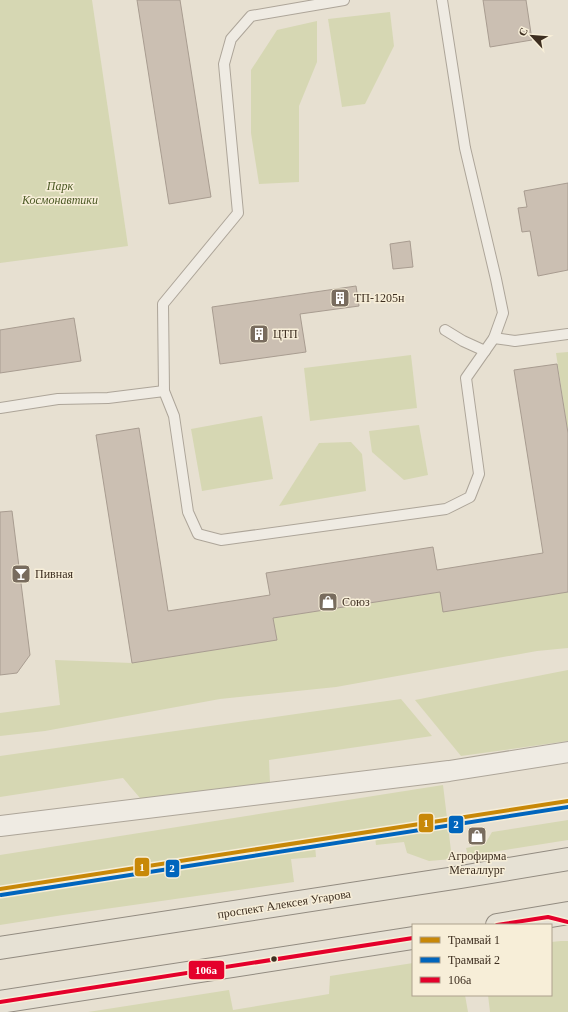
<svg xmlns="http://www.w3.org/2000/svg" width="568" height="1012" viewBox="0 0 568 1012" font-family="Georgia,serif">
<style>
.green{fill:#d6d7b3}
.building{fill:#cbbfb2;stroke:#a89c90}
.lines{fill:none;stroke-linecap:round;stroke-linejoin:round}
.service-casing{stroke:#ada599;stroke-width:12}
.minor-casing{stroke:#ada599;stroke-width:22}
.primary-casing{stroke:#928b80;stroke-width:24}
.service{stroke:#efebe3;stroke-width:10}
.minor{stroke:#efebe3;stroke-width:20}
.primary{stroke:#e6e1d4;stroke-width:22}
.bus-1-casing{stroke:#f7eed8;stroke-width:7}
.bus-1{stroke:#e4002b;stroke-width:4}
.tram-1-casing{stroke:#f7eed8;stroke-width:7}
.tram-2-casing{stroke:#f7eed8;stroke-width:7}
.tram-1{stroke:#c88808;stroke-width:4}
.tram-2{stroke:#0065bd;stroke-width:4}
.bus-dot{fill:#3d2e20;stroke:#f7eed8;stroke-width:1.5}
.labels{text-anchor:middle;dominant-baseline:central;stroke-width:3;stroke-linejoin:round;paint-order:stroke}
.park-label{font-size:12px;font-style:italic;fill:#4d5a26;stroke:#f7eed8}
.poi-label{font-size:12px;fill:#3d2e20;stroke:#f7eed8;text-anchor:start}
.street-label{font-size:12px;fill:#3d2e20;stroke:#f7eed8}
.line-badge{stroke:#f7eed8;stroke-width:1.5}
.badge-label{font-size:11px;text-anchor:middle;font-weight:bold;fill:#fff}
</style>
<rect width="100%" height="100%" fill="#e7e0d1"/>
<!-- green -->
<g class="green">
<polygon points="0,0 92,0 128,246 0,263"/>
<polygon points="390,12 394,46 365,104 342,107 328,19"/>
<polygon points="317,21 317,62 299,106 299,182 259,184 251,133 251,70 277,30"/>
<polygon points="568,352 568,433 556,353"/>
<polygon points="411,355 417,408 310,421 304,368"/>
<polygon points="262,416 273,479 202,491 191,429"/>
<polygon points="419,425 428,475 404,480 372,452 369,431"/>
<polygon points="351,442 362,454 366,491 279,506 319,443"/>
<polygon points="440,592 568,592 568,648 537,651 336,687 220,699 45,731 0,736 0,713 60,705 55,660 132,663 276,640 273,618"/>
<polygon points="568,670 568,741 461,756 415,700"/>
<polygon points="401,699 432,736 269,760 270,783 242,789 145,804 123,778 0,797 0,756"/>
<polygon points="443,785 452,859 429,861 407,853 404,842 376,845 375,837 315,845 316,857 291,859 294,882 63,915 0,925 0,855"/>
<polygon points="568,820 568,840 468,856 466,848 485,844 492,832"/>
<polygon points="561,941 568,941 568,1012 490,1012 488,995 551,995 551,942"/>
<polygon points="413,963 413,995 465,995 468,1012 88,1012 229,990 233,1010 329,994 330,976"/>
</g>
<!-- building -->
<g class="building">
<polygon points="137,0 180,0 211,197 169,204"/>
<polygon points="483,0 526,0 532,40 490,47"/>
<polygon points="568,183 568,270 538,276 530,231 522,232 518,208 527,207 524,191"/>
<polygon points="410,241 413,267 393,269 390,244"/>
<polygon points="356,286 359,306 300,314 306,352 220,364 212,307"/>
<polygon points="74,318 81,361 0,373 0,330"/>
<polygon points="557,364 568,433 568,592 443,612 440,592 273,618 277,640 132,663 96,435 139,428 168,611 270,595 266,573 433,547 437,570 543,553 514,370"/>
<polygon points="12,511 30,655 17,673 0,675 0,512"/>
</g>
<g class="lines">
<defs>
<g id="service">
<polyline points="445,330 463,341 485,351"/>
<polyline points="494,338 515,341 568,334"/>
<polyline points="164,391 163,304 238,213 224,64 231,39 251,16 344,0"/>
<polyline points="0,408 58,399 108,398 164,391 174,416 188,512 198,534 221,540 446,509 470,497 479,474 466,378 494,338 503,313 496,279 465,148 442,0"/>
</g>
<polyline id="minor" points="0,826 449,771 568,752"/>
<g id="primary">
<polyline points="497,925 568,913"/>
<polyline points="0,948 461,877 568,859"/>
<polyline points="0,1002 413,938"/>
</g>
</defs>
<!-- service casing -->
<use href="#service" class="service-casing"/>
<!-- minor casing -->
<use href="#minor" class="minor-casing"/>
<!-- primary casing -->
<use href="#primary" class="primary-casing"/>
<!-- service -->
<use href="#service" class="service"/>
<!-- minor -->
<use href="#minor" class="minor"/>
<!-- primary -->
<use href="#primary" class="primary"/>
<defs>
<g id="bus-1">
<polyline points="497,925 548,917 568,922"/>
<polyline points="0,1002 413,938"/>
</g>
</defs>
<!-- bus-1 casing -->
<use href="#bus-1" class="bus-1-casing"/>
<!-- bus-1 -->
<use href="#bus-1" class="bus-1"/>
<defs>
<polyline id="tram-1" points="0,889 568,801"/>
<polyline id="tram-2" points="1,895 568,807"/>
</defs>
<!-- tram-1 casing -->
<use href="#tram-1" class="tram-1-casing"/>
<!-- tram-2 casing -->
<use href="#tram-2" class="tram-2-casing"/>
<!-- tram-1 -->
<use href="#tram-1" class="tram-1"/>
<!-- tram-2 -->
<use href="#tram-2" class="tram-2"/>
</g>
<!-- icons -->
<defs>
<symbol id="building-square" viewBox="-11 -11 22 22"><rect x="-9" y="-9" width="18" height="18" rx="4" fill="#786c5e" stroke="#f7eed8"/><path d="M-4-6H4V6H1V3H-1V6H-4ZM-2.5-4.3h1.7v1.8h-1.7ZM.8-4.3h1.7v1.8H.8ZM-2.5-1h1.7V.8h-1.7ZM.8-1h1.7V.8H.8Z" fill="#fff"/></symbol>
<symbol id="bar-square" viewBox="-11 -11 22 22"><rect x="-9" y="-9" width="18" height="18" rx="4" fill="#786c5e" stroke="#f7eed8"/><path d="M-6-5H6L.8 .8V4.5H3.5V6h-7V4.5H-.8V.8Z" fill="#fff"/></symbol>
<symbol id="shop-square" viewBox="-11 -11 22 22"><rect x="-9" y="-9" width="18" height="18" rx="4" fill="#786c5e" stroke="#f7eed8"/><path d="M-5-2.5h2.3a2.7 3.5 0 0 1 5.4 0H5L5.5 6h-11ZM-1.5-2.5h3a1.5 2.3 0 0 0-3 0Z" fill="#fff"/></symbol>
</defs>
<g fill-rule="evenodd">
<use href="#building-square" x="329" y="287" width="22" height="22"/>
<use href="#building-square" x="248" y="323" width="22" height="22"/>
<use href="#bar-square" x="10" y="563" width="22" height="22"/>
<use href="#shop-square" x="317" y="591" width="22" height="22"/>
<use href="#shop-square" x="466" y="825" width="22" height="22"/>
</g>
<!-- markers -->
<circle class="bus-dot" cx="274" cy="959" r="3.5"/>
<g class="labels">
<!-- park labels -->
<g class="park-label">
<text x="60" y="186">Парк<tspan x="60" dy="14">Космонавтики</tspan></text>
</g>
<!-- poi labels -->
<g class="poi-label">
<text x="354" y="298">ТП-1205н</text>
<text x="273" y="334">ЦТП</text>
<text x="35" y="574">Пивная</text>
<text x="342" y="602">Союз</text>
<text x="477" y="856" text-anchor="middle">Агрофирма<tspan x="477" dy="14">Металлург</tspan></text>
</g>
<!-- street labels -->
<g class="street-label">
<text transform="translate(284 904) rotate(-9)">проспект Алексея Угарова</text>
</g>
</g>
<g class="line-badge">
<rect x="418" y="813" width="16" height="20" rx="4" fill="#c88808"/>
<rect x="448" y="815" width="16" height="19" rx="4" fill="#0065bd"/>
<rect x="134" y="857" width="16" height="20" rx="4" fill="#c88808"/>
<rect x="165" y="859" width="15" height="19" rx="4" fill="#0065bd"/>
<rect x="188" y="960" width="37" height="20" rx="4" fill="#e4002b"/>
</g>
<g class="badge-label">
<text x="426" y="827">1</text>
<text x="456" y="828">2</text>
<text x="142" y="871">1</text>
<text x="172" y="872">2</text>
<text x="206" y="974">106а</text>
</g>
<!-- legend -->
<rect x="412" y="924" width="140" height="72" fill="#f7eed8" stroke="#ada18e"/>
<rect x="420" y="937" width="20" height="6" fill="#c88808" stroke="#ada18e"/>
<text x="448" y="944" font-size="12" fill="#3d2e20">Трамвай 1</text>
<rect x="420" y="957" width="20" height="6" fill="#0065bd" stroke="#ada18e"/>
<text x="448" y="964" font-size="12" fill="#3d2e20">Трамвай 2</text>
<rect x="420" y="977" width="20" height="6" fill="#e4002b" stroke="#ada18e"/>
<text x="448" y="984" font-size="12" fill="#3d2e20">106а</text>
<!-- north arrow -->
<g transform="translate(532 36) rotate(296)" stroke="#f7eed8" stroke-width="3" paint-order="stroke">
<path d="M0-3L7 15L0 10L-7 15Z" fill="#3d2e20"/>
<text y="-6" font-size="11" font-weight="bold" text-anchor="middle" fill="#3d2e20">С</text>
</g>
</svg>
